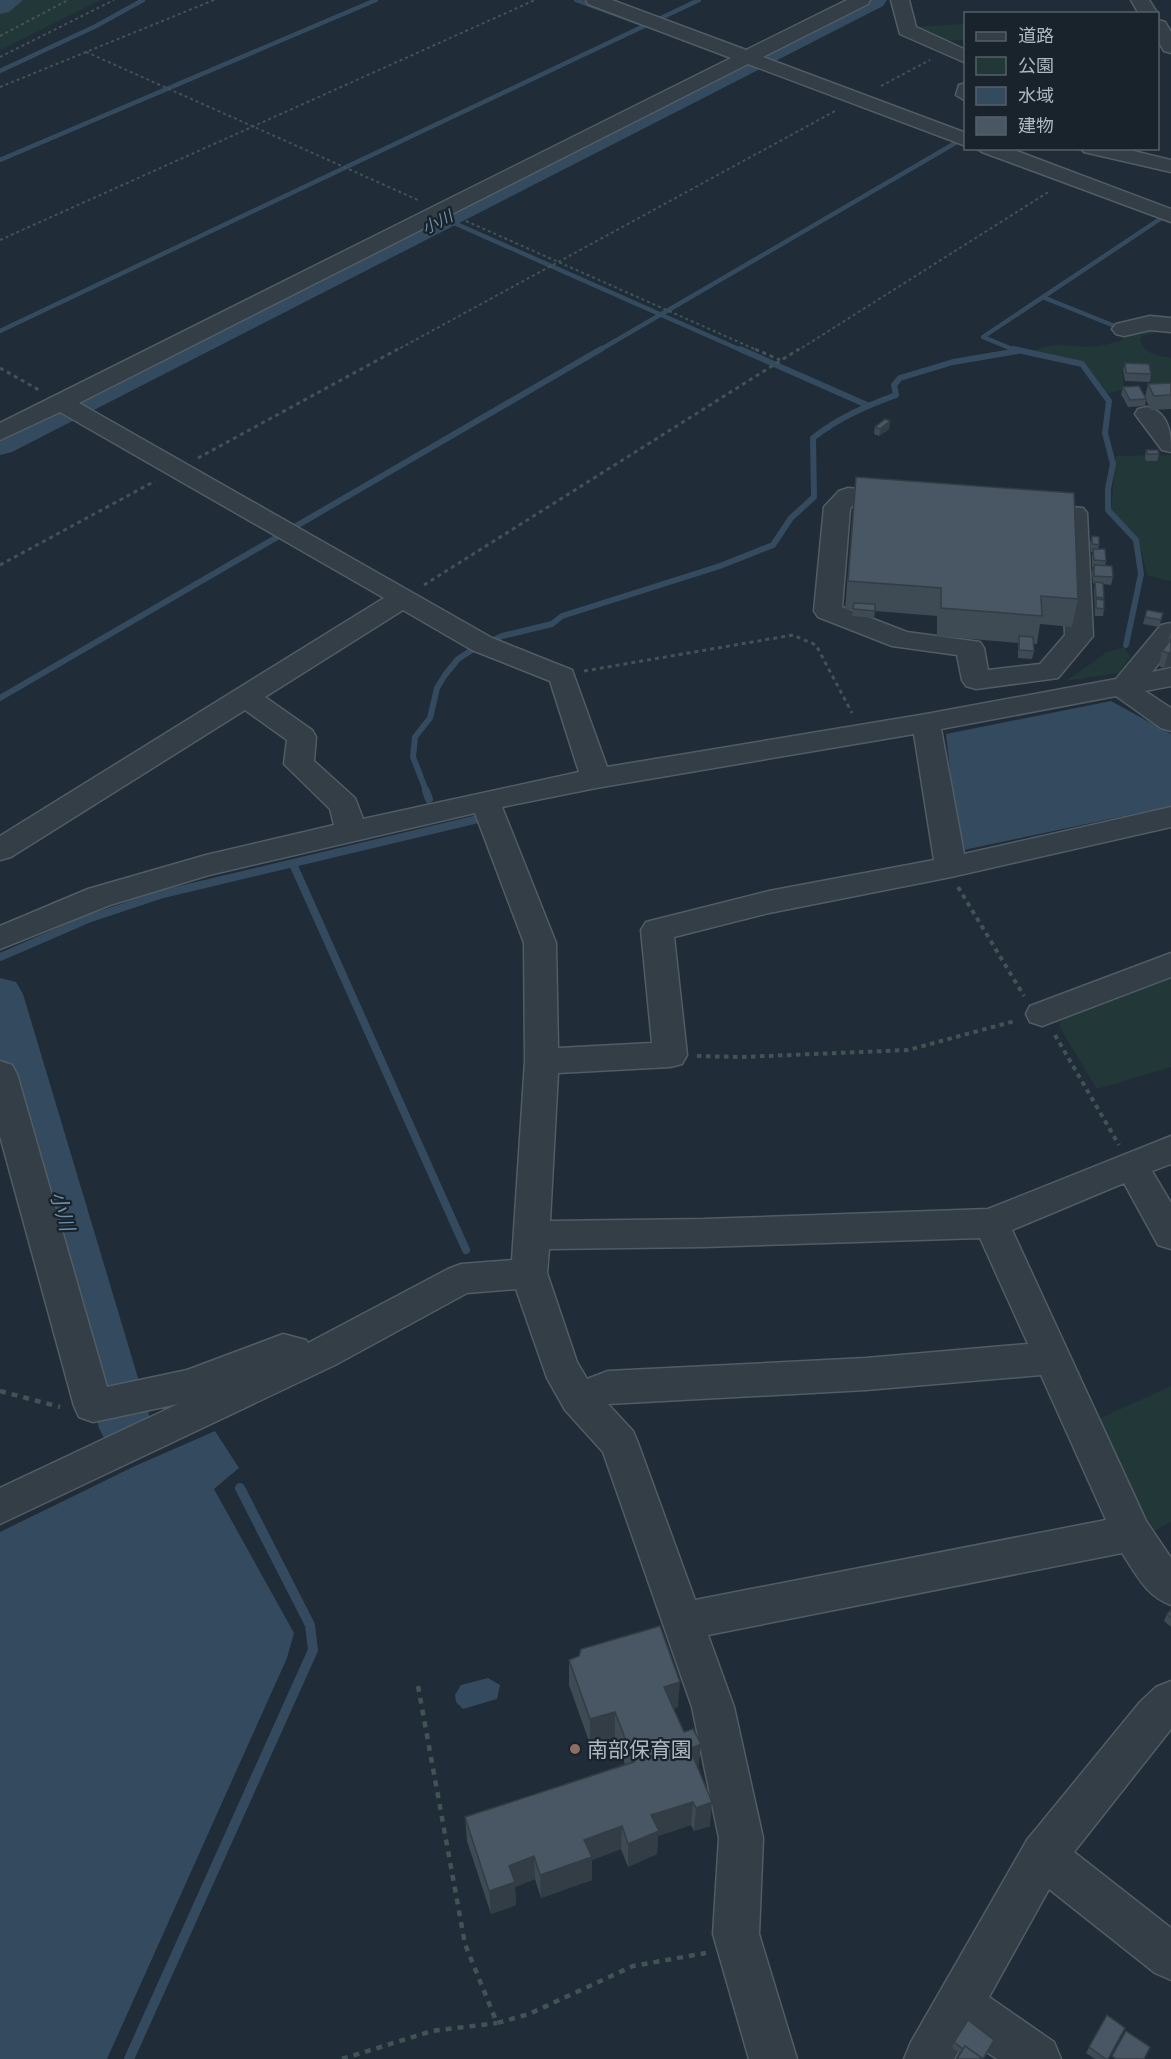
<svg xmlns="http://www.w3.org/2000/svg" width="1171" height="2059" viewBox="0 0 1171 2059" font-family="'Asap Condensed','Noto Sans JP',sans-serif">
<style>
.green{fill:#223838}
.water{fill:#344a5e}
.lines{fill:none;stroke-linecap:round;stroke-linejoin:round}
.stream-far3{stroke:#344a5e;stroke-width:4.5}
.stream-far2{stroke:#344a5e;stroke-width:6}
.stream-far1{stroke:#344a5e;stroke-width:8}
.stream{stroke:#344a5e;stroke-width:10}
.river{fill:#344a5e;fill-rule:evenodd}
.minor-casing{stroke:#515c65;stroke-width:3}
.path-far3{stroke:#405455;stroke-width:2;stroke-dasharray:3 3;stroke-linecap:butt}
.path-far2{stroke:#405455;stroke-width:3;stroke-dasharray:4 4;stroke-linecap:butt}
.path-far1{stroke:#405455;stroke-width:4;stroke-dasharray:4.5 4.5;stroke-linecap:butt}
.path{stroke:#405455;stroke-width:4.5;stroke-dasharray:6 6;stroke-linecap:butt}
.minor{fill:#343e47;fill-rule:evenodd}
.wall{fill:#3e4b55}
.shaded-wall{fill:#323d45}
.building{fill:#485763;stroke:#323d45;stroke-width:1.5}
.education-dot{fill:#8d6e63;stroke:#19232c;stroke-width:2}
.labels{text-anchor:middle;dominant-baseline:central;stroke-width:4.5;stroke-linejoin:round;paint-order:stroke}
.far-water-label{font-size:16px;font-style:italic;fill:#6f8da8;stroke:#19232c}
.water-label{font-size:20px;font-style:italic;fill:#6f8da8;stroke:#19232c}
.near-poi-label{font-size:21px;fill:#aeb9c4;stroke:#19232c;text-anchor:start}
</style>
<rect width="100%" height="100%" fill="#202c37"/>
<!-- green -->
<g class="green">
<polygon points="0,0 101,0 0,50"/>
<polygon points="965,24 965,40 939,41 910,27"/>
<path d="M1136,327L1165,331L1142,336L1140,340C1145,354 1158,356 1171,358V389L1151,385V371L1122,369L1124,387L1120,391L1107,393L1085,363L1035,351C1055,339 1076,349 1098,346C1106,345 1114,342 1122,340L1127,331Z"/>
<polygon points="1171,455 1171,581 1147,575 1139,541 1111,509 1116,456"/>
<polygon points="1124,647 1130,657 1118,673 1066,681 1107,652"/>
<polygon points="1171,978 1171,1067 1097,1089 1059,1026 1063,1017"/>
<polygon points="1171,1386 1171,1522 1145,1536 1092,1422"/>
</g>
<!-- water -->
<g class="water">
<polygon points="1111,701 1171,734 1171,806 959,851 946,734"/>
<polygon points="215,1431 239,1468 214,1489 294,1633 287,1658 107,2059 0,2059 0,1532 135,1466"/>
<polygon points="488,1678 500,1685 497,1699 463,1709 456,1702 455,1695 461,1685"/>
</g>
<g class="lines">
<!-- stream-far3 -->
<g class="stream-far3">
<polyline points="576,0 647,26"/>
<polyline points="0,71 96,26 143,0"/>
<polyline points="974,148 990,154"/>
<polyline points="1077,148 1091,151"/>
<polyline points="0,160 376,0"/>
<polyline points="445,219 743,351"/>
<polyline points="1045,298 1117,327"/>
<polyline points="0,331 699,0"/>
<polyline points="598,351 957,142"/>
<polyline points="1017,351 983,337 1163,217 1157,214"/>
</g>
<!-- stream-far2 -->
<g class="stream-far2">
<polyline points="740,349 867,405"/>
<polyline points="1013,349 1082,364 1109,401 1105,433 1113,464 1108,489 1108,510 1136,540 1141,574 1126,645"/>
<polyline points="0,698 601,349"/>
<path d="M427,793L413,757L415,737L430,718L437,688L445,675L458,659L472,650L502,636L552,624L562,616L720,566L773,545L791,518L814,497L813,438C838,418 866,406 896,395L894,385L900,378L953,362L1018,351"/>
</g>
<!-- stream-far1 -->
<g class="stream-far1">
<polyline points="426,791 429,799"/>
<polyline points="293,864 466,1250"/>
<polyline points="0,957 88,919 163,894 478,819"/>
</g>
<!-- stream -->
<polyline class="stream" points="129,2059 313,1650 310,1625 240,1488"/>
<!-- river -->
<g class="river">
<polygon points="0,0 23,0 9,12 0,14"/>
<polygon points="854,0 887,0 883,6 12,452 0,455 0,431"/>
<polygon points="0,978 16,982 23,994 153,1428 145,1444 126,1451 107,1444 99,1428 0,1076"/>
</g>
<defs>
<g id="minor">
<path d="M586,0H612L746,50L847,0H870L868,4L763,57L966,133V146L748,64L79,403L492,638L572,670L607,767L926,714L1116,679L1161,625L1171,623V649L1152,672L1171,668V686L1145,691L1171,708V731L1161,728L1116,696L941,729L964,854L1171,807V827L951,877L769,913L674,937L687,1055L682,1064L670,1067L558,1073L550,1221L704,1219L988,1209L1171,1136V1164L1152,1171L1171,1203V1249L1158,1245L1124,1183L1012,1230L1146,1521L1171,1558V1605C1146,1596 1136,1574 1122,1553L708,1635L734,1707L763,1838L759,1934L797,2059H749L713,1934L719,1838L692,1707L603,1452L565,1410L547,1378L516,1289L467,1293L335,1365L0,1524V1488L178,1404L93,1422L79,1417L74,1406L0,1136V1061L12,1065L17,1074L107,1387L187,1370L283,1334L306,1340L308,1343L448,1269L461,1264L512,1260L525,1061L524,943L475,813L209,875L110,905L0,949V926L88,889L206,855L334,825L330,809L284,764L287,740L245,710L11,857L0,860V836L384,598L60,412L0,440V423L731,58L588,4ZM403,610L472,650L550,681L579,772L363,819L355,798L314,761L316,737L312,730L265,697ZM914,734L934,860L769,891L646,922L641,930L652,1043L558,1048L556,943L502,807L596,788ZM980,1238L1028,1344L866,1358L608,1371L587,1379L577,1362L547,1273L549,1249L704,1247ZM1041,1375L1106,1520L695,1600L638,1443L633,1431L608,1404L866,1390Z"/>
<polygon points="891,0 909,0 916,27 966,50 966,63 900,34"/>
<polygon points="1131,0 1149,0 1158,14 1139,14"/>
<polygon points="1158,20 1165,22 1171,32 1171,53 1164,51 1158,41"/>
<polygon points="966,83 966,101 956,95 959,85"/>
<polygon points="979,148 1009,148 1171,209 1171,222 982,152"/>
<polygon points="1081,148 1121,148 1171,160 1171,172 1084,152"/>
<polygon points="1150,316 1171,318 1171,332 1150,330 1124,336 1116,334 1112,329 1116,324"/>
<path d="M1147,407C1169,412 1171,433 1171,452L1162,450L1135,414L1138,409Z"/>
<path d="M848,488L1083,508L1087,513L1093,636L1058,678L976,689L966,686L962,680L957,655L892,646L818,617L814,611L824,507L839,491ZM854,504L1061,520L1065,635L1040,664L988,670L984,648L980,642L907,632L842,607L850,509Z"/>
<polygon points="1171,953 1171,977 1042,1026 1030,1022 1026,1014 1030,1006"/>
<polygon points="1171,1681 1171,1729 1074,1852 1171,1928 1171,1980 1155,1973 1049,1889 989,1997 1054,2042 1061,2059 997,2059 966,2038 954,2059 904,2059 911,2042 1027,1840 1140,1702 1156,1687"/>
</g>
</defs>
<!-- minor casing -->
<use href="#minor" class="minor-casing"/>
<!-- path-far3 -->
<g class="path-far3">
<polyline points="0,36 68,0"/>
<polyline points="86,52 418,200"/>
<polyline points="0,57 114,0"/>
<polyline points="881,86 930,60"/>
<polyline points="0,87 214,0"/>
<polyline points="466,221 759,351"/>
<polyline points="0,240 535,0"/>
<polyline points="395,351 835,111"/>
<polyline points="797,351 1050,191"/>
</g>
<!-- path-far2 -->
<g class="path-far2">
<polyline points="755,349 780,360"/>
<polyline points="0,368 39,390"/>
<polyline points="198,458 398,349"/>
<polyline points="0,565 155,481"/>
<polyline points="424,585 799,349"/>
<polyline points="584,671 793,635 816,645 852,713"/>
</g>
<!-- path-far1 -->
<g class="path-far1">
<polyline points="958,887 1024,996"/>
<polyline points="1055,1035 1119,1145"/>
<polyline points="697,1056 743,1057 908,1050 1015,1021"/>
</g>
<!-- path -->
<g class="path">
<polyline points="0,1391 60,1407"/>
<polyline points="418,1686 465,1944 497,2023 529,2014 633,1966 706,1953"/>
<polyline points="342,2059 432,2031 497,2023"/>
</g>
<!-- minor -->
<use href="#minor" class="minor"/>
</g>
<!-- wall -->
<g class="wall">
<polygon points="1125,363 1151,374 1150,382 1125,381 1123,370"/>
<polygon points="1171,383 1171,409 1151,410 1146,400 1145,406 1128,407 1121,394 1123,387 1145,397 1148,384"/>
<polygon points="890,421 889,429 879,436 874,434 875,427"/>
<polygon points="1146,450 1159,454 1157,461 1146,461 1145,457"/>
<polygon points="856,477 1078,599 1072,627 1040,624 1037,644 1034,644 1034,651 1032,659 1018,658 1018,643 937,636 937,616 875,611 874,618 852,616 853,610 845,609"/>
<polygon points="1092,536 1099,545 1098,549 1106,561 1105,566 1113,577 1111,585 1103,584 1104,609 1103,616 1095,616 1094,589 1095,584 1093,583 1092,572 1093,567 1092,567 1092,556 1093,552 1091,552 1090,543"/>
<polygon points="1147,610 1163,613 1159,627 1143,624"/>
<polygon points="1171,631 1171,666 1164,668 1159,666 1162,651 1167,644"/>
<polygon points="1171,1610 1171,1627 1164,1621 1167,1614"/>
<polygon points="579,1656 678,1707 673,1708 684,1732 701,1744 698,1768 710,1826 694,1831 691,1825 658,1836 657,1854 628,1867 621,1849 592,1860 592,1880 541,1898 535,1879 515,1887 516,1905 491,1914 467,1841 465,1817 625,1764 615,1737 590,1744 569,1685 569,1660"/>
<polygon points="1107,2015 1108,2059 1095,2059 1086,2053"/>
<polygon points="994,2040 984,2059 957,2059 960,2053 952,2048 954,2042"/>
</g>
<!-- shaded-wall -->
<g class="shaded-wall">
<polygon points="890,421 889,429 879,436 880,429"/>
<polygon points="1171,652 1171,666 1164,668 1168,653"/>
<polygon points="680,1682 678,1707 663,1712 664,1687"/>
<polygon points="615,1712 615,1737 590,1744 590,1719"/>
<polygon points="701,1744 698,1768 690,1749"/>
<polygon points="693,1802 691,1825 658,1836 657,1854 628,1867 628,1844 651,1815"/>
<polygon points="712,1802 710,1826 694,1831 696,1808"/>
<polygon points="622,1826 621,1849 592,1860 592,1880 541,1898 540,1875 584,1840"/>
<polygon points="534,1856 535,1879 515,1887 516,1905 491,1914 489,1891 509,1866"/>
</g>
<!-- building -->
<g class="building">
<polygon points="1125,363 1149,364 1151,374 1126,373"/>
<polygon points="1171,383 1171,395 1154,396 1148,384"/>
<polygon points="1139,386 1146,399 1130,400 1123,387"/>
<polygon points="885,419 890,421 880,429 875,427"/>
<polygon points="1146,450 1158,450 1159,454 1148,454"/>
<polygon points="856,477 1074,493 1078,599 1041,596 1042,616 941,608 941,588 848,581"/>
<polygon points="1092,536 1099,537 1099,545 1092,544"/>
<polygon points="1093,549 1105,549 1106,561 1094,560"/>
<polygon points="1094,565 1112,566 1113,577 1094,576"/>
<polygon points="1095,582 1103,583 1104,598 1096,597"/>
<polygon points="1096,599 1104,600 1104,609 1096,608"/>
<polygon points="854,603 875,604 875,611 853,609"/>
<polygon points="1147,610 1163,613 1161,620 1145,617"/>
<polygon points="1019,636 1033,637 1034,651 1019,650"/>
<polygon points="1171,639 1171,652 1168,653 1162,651"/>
<polygon points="1171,1610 1171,1618 1167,1614"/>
<polygon points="660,1626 680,1682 664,1687 684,1732 693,1729 701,1744 690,1749 712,1802 696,1808 693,1802 651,1815 659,1831 628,1844 622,1826 584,1840 592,1857 540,1875 534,1856 509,1866 515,1882 489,1891 465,1817 634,1762 615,1712 590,1719 569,1660 579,1656 581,1649"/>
<polygon points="1107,2015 1125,2028 1108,2059 1106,2059 1089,2047"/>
<polygon points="968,2020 994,2040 983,2059 965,2046 963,2049 954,2042"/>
<polygon points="1126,2031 1150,2047 1144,2059 1116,2059 1112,2056"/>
<polygon points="965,2046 983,2059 957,2059"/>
</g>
<!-- markers -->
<circle class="education-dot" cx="575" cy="1749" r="6"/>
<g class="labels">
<!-- far-water labels -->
<g class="far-water-label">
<text transform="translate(437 222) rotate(-27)">小川</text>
</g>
<!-- water labels -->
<g class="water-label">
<text transform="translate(63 1211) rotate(74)">小川</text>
</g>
<!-- near-poi labels -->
<g class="near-poi-label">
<text x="587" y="1749">南部保育園</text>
</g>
</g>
<!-- legend -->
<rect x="964" y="12" width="195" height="138" fill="#19232c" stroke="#555f69" stroke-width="1.5"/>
<rect x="976" y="32" width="30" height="9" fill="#343e47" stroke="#555f69" stroke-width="1.5"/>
<text x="1018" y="42" font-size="18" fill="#aeb9c4">道路</text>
<rect x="976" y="57" width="30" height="18" fill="#223838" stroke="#555f69" stroke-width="1.5"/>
<text x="1018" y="72" font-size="18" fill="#aeb9c4">公園</text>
<rect x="976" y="87" width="30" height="18" fill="#344a5e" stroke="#555f69" stroke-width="1.5"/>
<text x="1018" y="102" font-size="18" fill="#aeb9c4">水域</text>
<rect x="976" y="117" width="30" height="18" fill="#485763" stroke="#555f69" stroke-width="1.5"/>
<text x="1018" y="132" font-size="18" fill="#aeb9c4">建物</text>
</svg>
